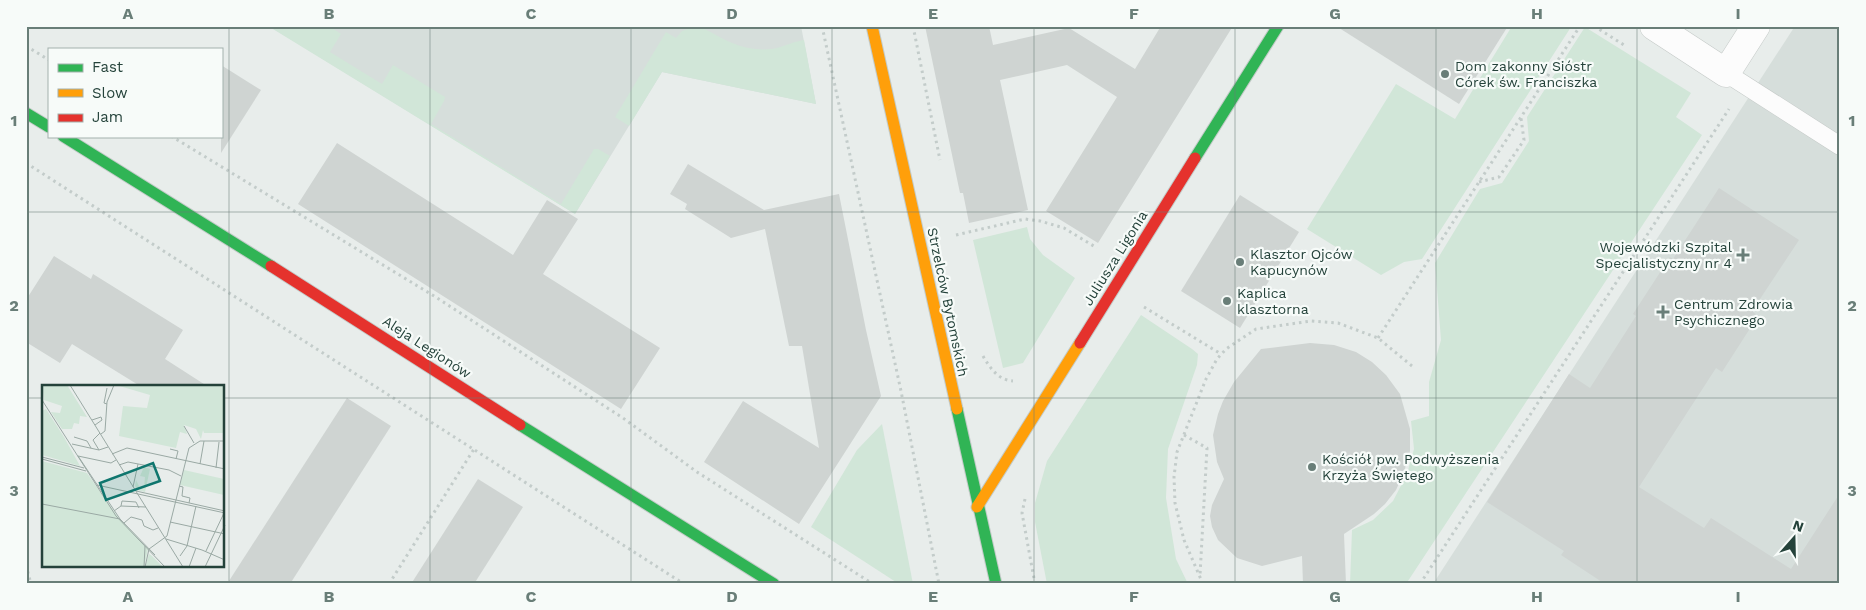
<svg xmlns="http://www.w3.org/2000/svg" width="1866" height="610" viewBox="0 0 1866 610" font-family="'Work Sans',sans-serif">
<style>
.built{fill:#d6dedb}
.green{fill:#d1e6d8}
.building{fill:#cfd4d2}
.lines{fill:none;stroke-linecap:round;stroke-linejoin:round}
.lane-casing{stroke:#c5cac8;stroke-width:19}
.street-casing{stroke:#c5cac8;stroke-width:29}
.fast-casing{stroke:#c3cbc8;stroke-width:13}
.slow-casing{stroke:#c3cbc8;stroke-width:13}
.jam-casing{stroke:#c3cbc8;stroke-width:13}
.path{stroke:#c3ccca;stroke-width:3;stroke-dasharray:2.5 4;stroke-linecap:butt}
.lane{stroke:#fcfcfc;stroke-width:18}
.street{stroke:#fcfcfc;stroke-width:28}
.fast{stroke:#30b455;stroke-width:11}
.slow{stroke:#ff9f0a;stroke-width:11}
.jam{stroke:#e5322d;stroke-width:11}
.grid{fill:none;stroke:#697e78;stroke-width:1;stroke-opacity:0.55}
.poi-dot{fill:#697e78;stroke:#f7fbf9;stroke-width:2}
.labels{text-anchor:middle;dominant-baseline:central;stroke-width:4.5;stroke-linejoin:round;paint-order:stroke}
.poi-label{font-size:14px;fill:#24423a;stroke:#f7fbf9;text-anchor:start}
.street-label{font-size:14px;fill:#24423a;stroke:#f7fbf9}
.inset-road{fill:none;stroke:#9aa9a4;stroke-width:1}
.view{fill:#0f766e;fill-opacity:0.15;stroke:#0f766e;stroke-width:2.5}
.inset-edge{fill:none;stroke:#24423a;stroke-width:2.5}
.neatline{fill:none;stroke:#697e78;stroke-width:2}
.grid-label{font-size:16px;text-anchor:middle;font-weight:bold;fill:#697e78}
</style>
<rect width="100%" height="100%" fill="#e8edeb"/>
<!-- built -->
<g class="built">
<polygon points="269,26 801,26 816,104 662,72 575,214"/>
<polygon points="1795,26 1840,26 1840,584 1433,584"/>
</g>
<!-- green -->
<g class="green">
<polygon points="268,26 329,26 341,34 330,52 382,84 393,65 445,97 444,101 431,124 561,204 594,149 598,149 610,156 575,214"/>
<path d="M696,26C710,30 721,39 735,44C747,49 764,51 777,48C787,45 793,42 804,40L816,104L662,72L629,126L615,117L666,32L676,38L682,31Z"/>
<polygon points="1512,26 1571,27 1422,259 1404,262 1381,275 1307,229 1396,84 1455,119"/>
<polygon points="1585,27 1691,93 1676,117 1702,135 1406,584 1350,584 1352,530 1373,520 1393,501 1407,474 1414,449 1411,421 1429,416 1429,382 1441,340 1435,263 1480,189 1502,183 1529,141 1527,117"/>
<polygon points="1027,227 1030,239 1043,255 1075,278 1023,363 1003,368 973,240"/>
<polygon points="1141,315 1192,349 1198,354 1197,365 1168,449 1166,498 1176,559 1188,584 1047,584 1035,522 1035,503 1047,461"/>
<polygon points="882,424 913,584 899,584 811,527 857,450"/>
</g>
<!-- building -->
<g class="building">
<polygon points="925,26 989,26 993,45 1069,28 1135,69 1161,26 1233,26 1098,243 1046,211 1117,97 1067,65 1000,80 1028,210 969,223 963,193 960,193"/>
<polygon points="1336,26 1508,26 1459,104"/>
<polygon points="221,65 261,90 221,153"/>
<polygon points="337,143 513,255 547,200 578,219 543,274 660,348 621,409 298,204"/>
<polygon points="688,164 764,210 839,194 866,330 881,396 799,524 704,462 743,401 819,448 802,346 789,346 765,229 731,238 685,209 687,204 670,194"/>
<polygon points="1719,188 1799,240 1752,311 1758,316 1722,372 1716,368 1639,487 1704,528 1711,518 1791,569 1840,493 1840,584 1605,584 1561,555 1564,551 1487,502 1569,374 1590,388 1636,316 1633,314 1670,257 1673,259"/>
<polygon points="1240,195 1299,232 1240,328 1181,291"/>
<polygon points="54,256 91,279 93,274 183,330 165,359 207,386 140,386 72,344 60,363 26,342 26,300"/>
<polygon points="1310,343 1334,345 1356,352 1372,362 1386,375 1400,394 1410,429 1410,451 1404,472 1396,490 1385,504 1374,514 1344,534 1346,584 1303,584 1302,556 1262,566 1237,558 1218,540 1212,527 1210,516 1212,505 1224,479 1217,462 1213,435 1218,414 1223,401 1234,382 1261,349"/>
<polygon points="347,398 391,426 290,584 227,584"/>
<polygon points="478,479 523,507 474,584 411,584"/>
</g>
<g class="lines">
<defs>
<polyline id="lane" points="1726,73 1840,146"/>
<polyline id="street" points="1654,26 1726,73 1756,26"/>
<g id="fast">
<polyline points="26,113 49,127"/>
<polyline points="63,136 271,266"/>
<polyline points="1195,158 1278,26"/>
<polyline points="957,409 996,584"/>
<polyline points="520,425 774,584"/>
</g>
<g id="slow">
<polyline points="872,26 957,409"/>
<polyline points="977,507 1080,343"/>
</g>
<g id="jam">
<polyline points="271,266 520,425"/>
<polyline points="1080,343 1195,158"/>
</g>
</defs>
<!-- lane casing -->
<use href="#lane" class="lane-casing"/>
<!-- street casing -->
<use href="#street" class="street-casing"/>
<!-- fast casing -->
<use href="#fast" class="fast-casing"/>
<!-- slow casing -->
<use href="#slow" class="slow-casing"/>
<!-- jam casing -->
<use href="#jam" class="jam-casing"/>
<!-- path -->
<g class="path">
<polyline points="822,26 901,391 939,584"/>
<polyline points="913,26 940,160"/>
<polyline points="1594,26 1624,45"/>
<polyline points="26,46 49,60"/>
<polyline points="171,136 434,296 623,418 697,472 873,584"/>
<polyline points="26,163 684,584"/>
<polyline points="1479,182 1499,177 1524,140 1521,118"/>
<polyline points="956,235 1025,219 1040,221 1064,228 1097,248"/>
<polyline points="1144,307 1221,354"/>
<polyline points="1378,338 1580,26"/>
<path d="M983,356C990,368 998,380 1013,381"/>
<polyline points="1184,435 1207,448 1200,575"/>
<polyline points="1025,499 1022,513 1035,584"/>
<polyline points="26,565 31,584"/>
<polyline points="389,584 474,449"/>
<polyline points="1203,584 1184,540 1175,503 1174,477 1177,452 1206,379 1217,359 1226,349 1256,329 1311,321 1338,323 1378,338 1412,366"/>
<polyline points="1420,584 1729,109"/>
</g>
<!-- lane -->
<use href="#lane" class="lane"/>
<!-- street -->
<use href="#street" class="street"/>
<!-- fast -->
<use href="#fast" class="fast"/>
<!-- slow -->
<use href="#slow" class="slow"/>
<!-- jam -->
<use href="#jam" class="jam"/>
</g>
<!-- grid -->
<path class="grid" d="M229,26V584M430,26V584M631,26V584M832,26V584M1034,26V584M1235,26V584M1436,26V584M1637,26V584M26,212H1840M26,398H44M224,398H1840"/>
<!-- markers -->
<g class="poi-dot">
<circle cx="1445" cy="74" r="5"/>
<path d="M1740.5 247.5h5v5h5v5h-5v5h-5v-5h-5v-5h5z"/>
<circle cx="1240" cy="262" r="5"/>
<circle cx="1227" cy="301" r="5"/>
<path d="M1660.5 304.5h5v5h5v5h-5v5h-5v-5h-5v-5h5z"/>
<circle cx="1312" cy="467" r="5"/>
</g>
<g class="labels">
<!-- poi labels -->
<g class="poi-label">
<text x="1455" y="66">Dom zakonny Sióstr<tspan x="1455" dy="16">Córek św. Franciszka</tspan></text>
<text x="1732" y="247" text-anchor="end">Wojewódzki Szpital<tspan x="1732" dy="16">Specjalistyczny nr 4</tspan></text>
<text x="1250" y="254">Klasztor Ojców<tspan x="1250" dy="16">Kapucynów</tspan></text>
<text x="1237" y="293">Kaplica<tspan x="1237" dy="16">klasztorna</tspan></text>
<text x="1674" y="304">Centrum Zdrowia<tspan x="1674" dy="16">Psychicznego</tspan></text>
<text x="1322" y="459">Kościół pw. Podwyższenia<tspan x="1322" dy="16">Krzyża Świętego</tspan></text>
</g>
<!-- street labels -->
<g class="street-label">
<text transform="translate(1115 258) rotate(-58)">Juliusza Ligonia</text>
<text transform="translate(948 302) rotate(78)">Strzelców Bytomskich</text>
<text transform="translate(427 347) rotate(33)">Aleja Legionów</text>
</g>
</g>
<!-- overview -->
<g transform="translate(42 385)">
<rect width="182" height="182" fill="#e8edeb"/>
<path d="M0,0H25L45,32L38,31L37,39L32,38L30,44H20L9,27L18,28L20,21L2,15ZM74,0H182V48H162L161,45L159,54L154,44L142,40L145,49L138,47L134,63L77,51L81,21L105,23L108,10ZM4,24L22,52L38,81L0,70V26ZM102,82L108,84L103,107L95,105L93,101L94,95L98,103L102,102L103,92L98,91Z" fill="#d1e6d8"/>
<path d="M142,85L182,94V110L138,100Z" fill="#d1e6d8"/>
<path d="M0,76L45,88L76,132L106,164L102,182H0ZM107,169L110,171L121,182H103Z" fill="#d1e6d8"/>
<path class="inset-road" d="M28,0L141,182M0,15L74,131L123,182M65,19L62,18L65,3M50,35L59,32L60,35L53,40M142,41L152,58M59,49L63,46L65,17L72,0M32,52L45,56L49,63M30,59L57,65L66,62M128,64L136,66L134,74M57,65L51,55L58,48M70,69L85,63L183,84M36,71L78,134L113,170M36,71L69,78L74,75M0,72L42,83M0,74L44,86M158,79L162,56M77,80L86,77L127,85L139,91M174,83L177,57M55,100L183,128M137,101L141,102L140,111L148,113L147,118M91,102L96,79M94,106L183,126M0,119L78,134M79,121L80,116L94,117L97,123M72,126L79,121L104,122M128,137L183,149M82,138L89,132L100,135L102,141L111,145L116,143M124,154L160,165L183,175M164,166L182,128M138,171L145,161L154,121M102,182L103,161M103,182L107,164L125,151L147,63L158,56H183M147,182L154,163M163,182L183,140"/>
<path class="view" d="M111,78L118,96L64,115L58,98Z"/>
<rect width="182" height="182" class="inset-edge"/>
</g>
<!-- border -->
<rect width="1866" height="610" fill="none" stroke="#f7fbf9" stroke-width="55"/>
<!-- legend -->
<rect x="48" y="48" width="175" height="90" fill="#f7fbf9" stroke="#a3b1ad"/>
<rect x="58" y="64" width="25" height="8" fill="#30b455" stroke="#a3b1ad"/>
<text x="92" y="72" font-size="15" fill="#24423a">Fast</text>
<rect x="58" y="89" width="25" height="8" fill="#ff9f0a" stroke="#a3b1ad"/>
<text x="92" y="98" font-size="15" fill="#24423a">Slow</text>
<rect x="58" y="114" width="25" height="8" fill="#e5322d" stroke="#a3b1ad"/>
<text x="92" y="122" font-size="15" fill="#24423a">Jam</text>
<!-- north arrow -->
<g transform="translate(1794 538) rotate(20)" stroke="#f7fbf9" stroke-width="4" paint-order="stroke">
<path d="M0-4L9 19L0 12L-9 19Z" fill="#24423a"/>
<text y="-8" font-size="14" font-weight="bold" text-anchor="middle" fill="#24423a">N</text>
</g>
<rect x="28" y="28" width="1810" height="554" class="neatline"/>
<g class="grid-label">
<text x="128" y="19">A</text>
<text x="329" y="19">B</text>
<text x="531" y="19">C</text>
<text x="732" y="19">D</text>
<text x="933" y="19">E</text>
<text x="1134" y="19">F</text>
<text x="1335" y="19">G</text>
<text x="1537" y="19">H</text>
<text x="1738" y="19">I</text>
<text x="14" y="126">1</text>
<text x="1852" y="126">1</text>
<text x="14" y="311">2</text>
<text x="1852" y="311">2</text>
<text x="14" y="496">3</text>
<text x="1852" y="496">3</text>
<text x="128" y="602">A</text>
<text x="329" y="602">B</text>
<text x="531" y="602">C</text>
<text x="732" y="602">D</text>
<text x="933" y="602">E</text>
<text x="1134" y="602">F</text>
<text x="1335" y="602">G</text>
<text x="1537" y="602">H</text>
<text x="1738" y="602">I</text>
</g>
</svg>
